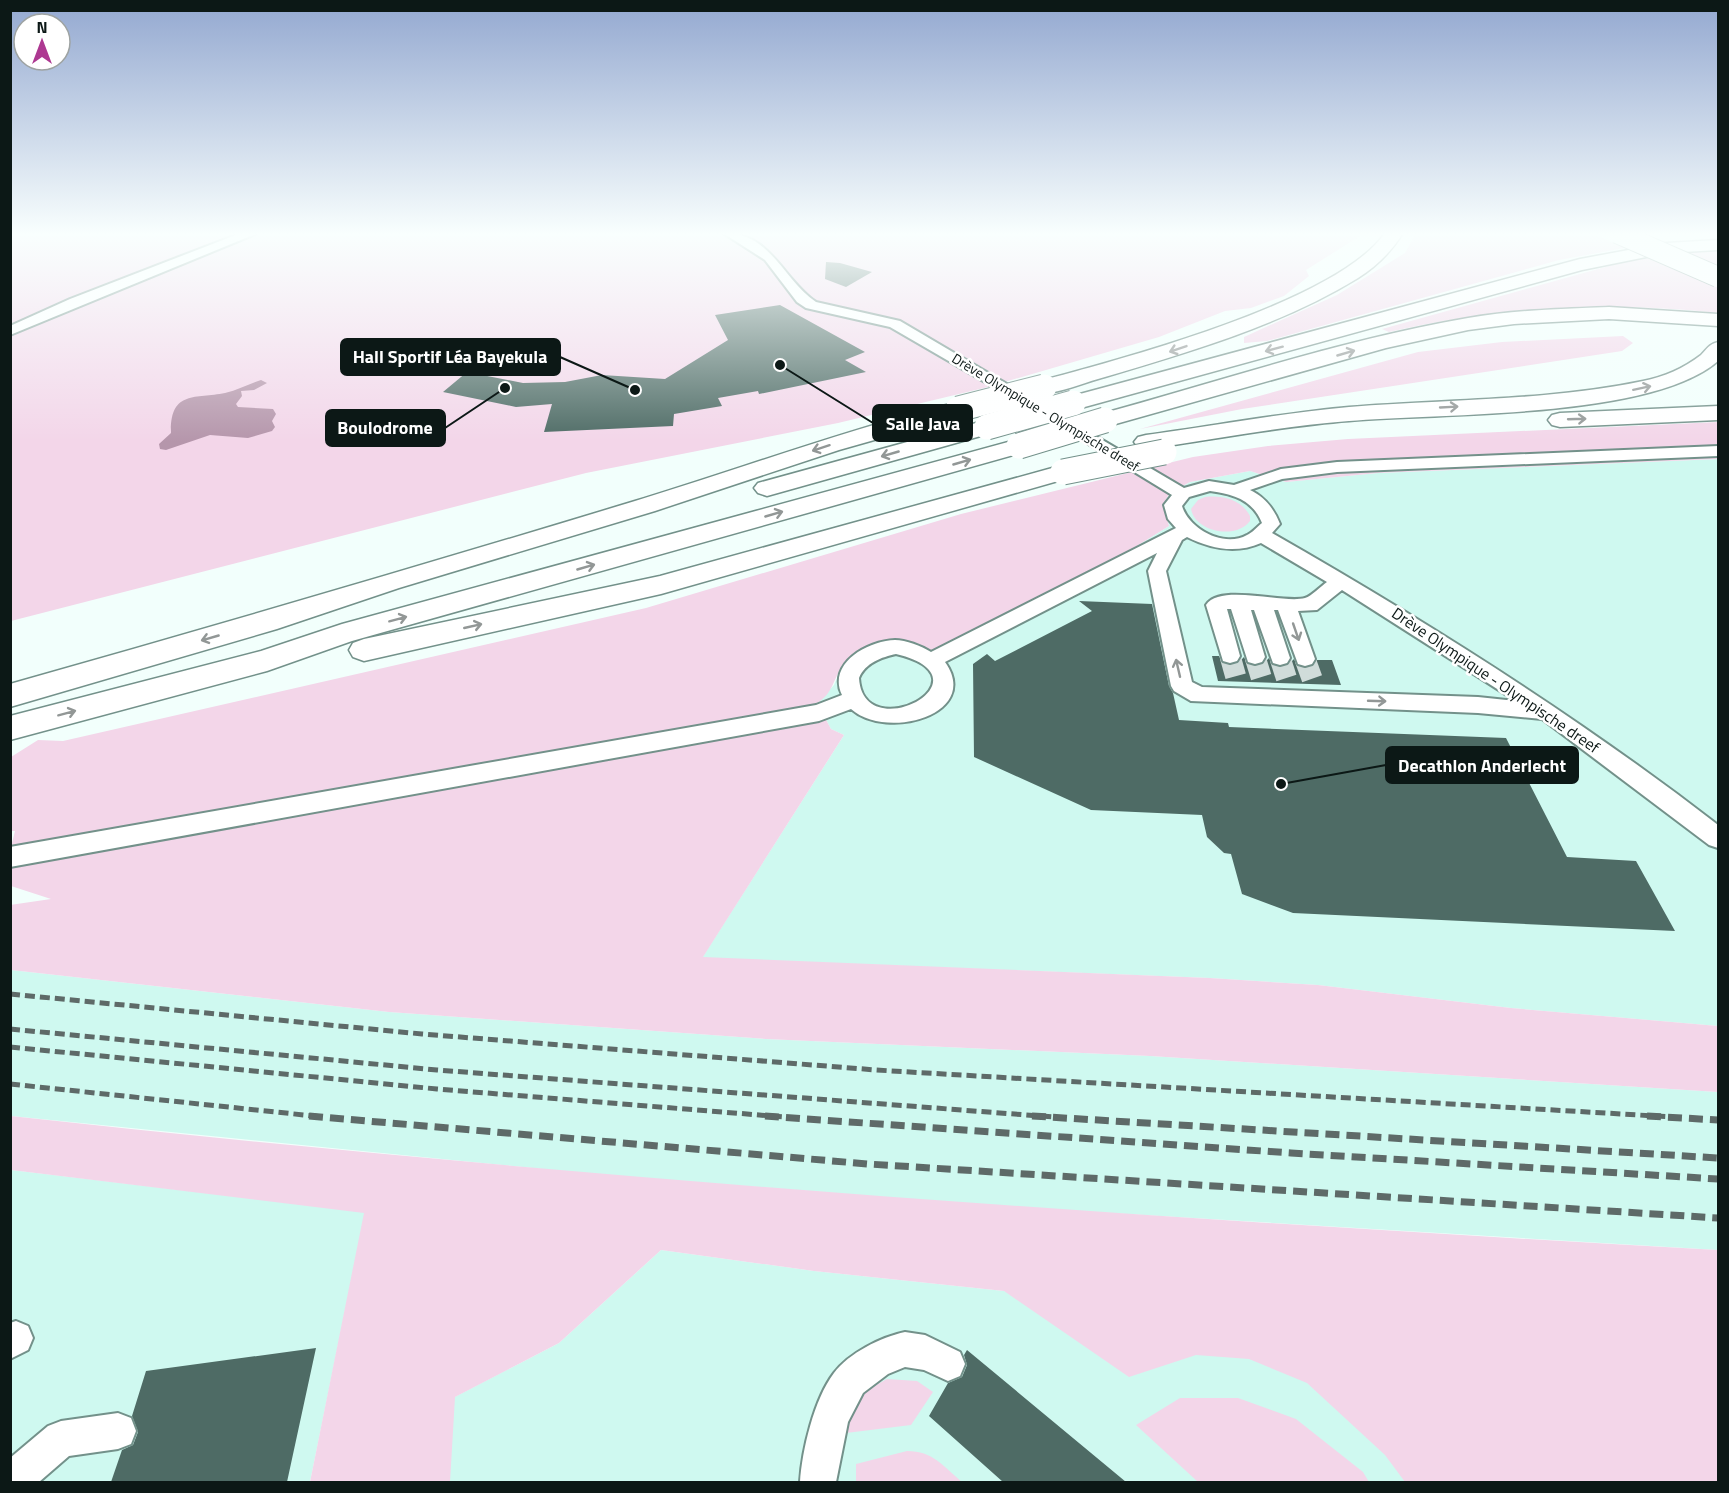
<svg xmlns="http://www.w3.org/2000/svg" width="1729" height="1493" viewBox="0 0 1729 1493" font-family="'Titillium Web',sans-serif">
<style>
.built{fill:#cff9f0}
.green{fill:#f3d6e9}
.water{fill:#b596ab}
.building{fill:#4e6b65}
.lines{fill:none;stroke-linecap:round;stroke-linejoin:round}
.minor-tunnel{stroke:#d0dcda;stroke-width:21;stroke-dasharray:21 10;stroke-linecap:butt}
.minor-casing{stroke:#73918a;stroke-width:4}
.highway-casing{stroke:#73918a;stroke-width:3}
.minor{fill:#fff;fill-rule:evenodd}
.highway{fill:#fff;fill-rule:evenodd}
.rail-far1{stroke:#5e6a68;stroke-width:5;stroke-dasharray:10 5;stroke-linecap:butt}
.rail{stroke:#5e6a68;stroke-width:7;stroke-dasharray:14 7;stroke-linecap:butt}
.highway-bridge-far1-casing{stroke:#73918a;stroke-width:22;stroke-linecap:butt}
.highway-bridge-casing{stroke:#73918a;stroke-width:27;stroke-linecap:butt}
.highway-bridge-far1{stroke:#fff;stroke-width:20}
.highway-bridge{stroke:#fff;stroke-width:25}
.oneway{stroke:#929796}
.labels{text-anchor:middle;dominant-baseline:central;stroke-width:5;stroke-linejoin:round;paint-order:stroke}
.far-street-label{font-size:14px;fill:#0c1816;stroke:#fff}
.street-label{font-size:16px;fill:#0c1816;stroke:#fff}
.leader{fill:none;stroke:#0c1816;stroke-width:2}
.callout-dot{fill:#0c1816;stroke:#fff;stroke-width:2}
.callout{fill:#0c1816;stroke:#0c1816;stroke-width:2}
.callout-label{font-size:18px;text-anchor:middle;font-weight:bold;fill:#fff}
</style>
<rect width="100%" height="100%" fill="#f2fffc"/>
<!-- built -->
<g class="built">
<polygon points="1718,459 1718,1026 1511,1008 1318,985 1210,978 702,958 844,735 831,729 817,703 834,685 843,664 861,649 885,643 908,644 934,651 1127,552 1169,526 1163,504 1170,493 1190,482 1250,471 1286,482 1378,473"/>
<polygon points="11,970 389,1012 766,1039 1150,1056 1718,1092 1718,1250 997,1206 582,1173 11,1116"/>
<polygon points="11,1170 365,1212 310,1482 11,1482"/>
<polygon points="661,1250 814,1271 1004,1291 1718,1482 408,1482 418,1416 559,1343"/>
</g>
<!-- green -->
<g class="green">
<polygon points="11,233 1360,233 1360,236 1306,270 1309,276 1284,296 1251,308 1225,311 1159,337 984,388 838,423 586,473 11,621"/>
<polygon points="1416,233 1592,233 1624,248 1559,260 1267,341 1244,343 1244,337 1337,295 1405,253"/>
<path d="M1718,250V313C1607,301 1498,307 1389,332L1382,329L1638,258L1668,252Z"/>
<polygon points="1623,336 1633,343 1622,351 1242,409 1140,429 1418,352 1502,342"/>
<path d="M1718,422V459L1378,473L1286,482L1250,471L1190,482L1170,493L1163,504L1169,526L1127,552L934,651C904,643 864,635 843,665C833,679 833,694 817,703L831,729L844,735L703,957L1210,978L1318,985L1511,1008L1718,1026V1092L1150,1056L766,1039L389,1012L11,970L10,905L51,899L11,886V847L15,831H11V757L38,740L63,741L646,608L961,514L1193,457L1268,446L1348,439Z"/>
<path d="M1205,497C1222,495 1241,499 1250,516V521C1236,540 1195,532 1191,509L1198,500Z"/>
<path d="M11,1116C578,1179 1148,1218 1718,1250V1482H1405L1385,1455L1307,1383L1249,1359L1196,1355L1129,1377L1004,1291L814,1271L661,1250L559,1343L455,1397L450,1482H310L364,1213L11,1170Z"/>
<polygon points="887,1379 917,1381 933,1392 911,1425 838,1434 856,1396"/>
<polygon points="1180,1398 1238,1398 1296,1419 1363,1472 1369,1482 1198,1482 1136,1425"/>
<path d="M907,1451C933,1451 943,1466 962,1482H856V1464Z"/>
</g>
<!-- water -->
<path class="water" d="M261,380L267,383L254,390L241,391L242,396L236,404L238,407L273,409L276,414L272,421L275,427L272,431L248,438L210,435L166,450L160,449L159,444L171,433C170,390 195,399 225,393C238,390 249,384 261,380Z"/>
<!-- building -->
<g class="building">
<polygon points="826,262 840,263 872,272 846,287 825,279"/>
<polygon points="780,305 865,352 845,360 866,372 759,394 758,391 718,398 722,406 674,414 673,426 544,432 552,404 516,407 443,392 467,372 523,383 565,382 602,375 665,379 728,340 715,315"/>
<polygon points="1079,601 1152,604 1169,686 1173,693 1179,720 1228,723 1229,727 1506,738 1567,857 1636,861 1675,931 1293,913 1242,894 1231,854 1224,853 1207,837 1202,815 1091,810 974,757 973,664 987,654 995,661 1092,611"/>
<polygon points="1212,656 1219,656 1222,663 1229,665 1238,663 1244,657 1247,664 1254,666 1263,664 1269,658 1272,665 1279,667 1288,665 1294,659 1297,666 1304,668 1313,666 1317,660 1332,660 1341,685 1218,681"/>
<polygon points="316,1348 287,1482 111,1482 122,1450 133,1445 138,1432 132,1416 146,1371"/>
<polygon points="967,1350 1126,1482 1003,1482 929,1416 948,1383 962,1377 967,1365 964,1355"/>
</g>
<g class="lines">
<!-- minor-tunnel -->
<g class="minor-tunnel">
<polyline points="1230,656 1237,681"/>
<polyline points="1255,657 1263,683"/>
<polyline points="1280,658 1288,683"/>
<polyline points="1305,659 1314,684"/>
</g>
<defs>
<g id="minor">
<polygon points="241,233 258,233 10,335 10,326 70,299"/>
<path d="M723,233C771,232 783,280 816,302L900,321L1034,400L1026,405L1021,403L890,327L806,308L797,302L765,260Z"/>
<path d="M1065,418L1184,488L1209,481L1234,485L1281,469L1337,462L1718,446V456L1337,472L1282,479L1250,490C1265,497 1274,509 1280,524L1272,533C1426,621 1577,716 1718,825V848L1709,845L1542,719L1478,713L1191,701L1174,691L1171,686L1148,571L1157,553L945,662C982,714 887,741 851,709L819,721L10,867V847L816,705L842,695C827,664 867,641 895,640C906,640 921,646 931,652L1176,528L1168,519L1164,505L1172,495L1059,426L1057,423ZM1210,491C1233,494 1253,500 1262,523C1257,527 1252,533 1247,535C1224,548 1189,529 1182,506L1189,497ZM1187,537C1211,549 1236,554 1261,543L1327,582C1321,586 1312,596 1305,598C1283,604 1220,583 1206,605L1223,661L1230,663L1237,661L1240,656L1227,609H1231L1248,662L1255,664L1262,662L1265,657L1251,610H1254L1273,663L1280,665L1287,663L1290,658L1274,610H1278L1298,664L1305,666L1312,664L1315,659L1298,611L1317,610L1342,590L1516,701L1478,697L1202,687L1192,682L1166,571L1182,540ZM896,654C996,678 863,749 859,678C865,663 882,657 896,654Z"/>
<polygon points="16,1321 28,1326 33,1338 28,1350 10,1359 10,1323"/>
<path d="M905,1332L925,1335L960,1352L965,1364L960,1376L948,1381L924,1370L905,1367L888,1374L863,1393L848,1422L836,1482H800C802,1451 814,1399 834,1373C849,1353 881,1337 905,1332Z"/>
<polygon points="118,1413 131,1418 136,1431 131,1444 118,1449 69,1456 39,1482 10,1482 10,1458 48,1426 61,1421"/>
</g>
<g id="highway">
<path d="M1385,233H1403C1391,252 1377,266 1358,278C1280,326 1186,353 1098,379C1080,384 1054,396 1036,392L1033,387L1036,382C1119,360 1338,302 1385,233Z"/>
<polygon points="1718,240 1718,250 1666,253 1582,270 1081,408 1065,408 1062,403 1065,398 1580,259 1666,243"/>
<path d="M1609,307L1718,314V326L1609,319L1514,324L1468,330L1386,348L1105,427L1097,425L1093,420L1097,415C1218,382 1345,339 1468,318C1514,310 1562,309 1609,307Z"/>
<path d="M1718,342V361C1651,419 1441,413 1349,421C1282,426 1213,440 1146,449L1138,447L1134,442L1138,437L1146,435C1213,426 1281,413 1349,407C1447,399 1547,401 1643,381C1664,377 1684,368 1701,355C1707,349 1709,344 1718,342Z"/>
<path d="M958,402L966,404L970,409L966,414L839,450L655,511L399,588L277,629L10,707V684C219,625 427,564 635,501C743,468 848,429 958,402Z"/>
<polygon points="1718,406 1718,420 1560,427 1552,425 1548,420 1552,415 1560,413"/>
<polygon points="987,420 995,422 999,427 995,432 767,496 758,493 754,488 758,483"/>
<polygon points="1019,439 1028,441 1031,446 1028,451 352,641 267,671 10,740 10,716 261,651 342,624"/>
<polygon points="1063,465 1072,467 1075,472 1072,477 661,594 364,661 353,657 349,650 353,643 364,639 660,576"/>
</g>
</defs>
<!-- minor casing -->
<use href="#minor" class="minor-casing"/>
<!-- highway casing -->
<use href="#highway" class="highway-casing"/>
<!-- minor -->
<use href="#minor" class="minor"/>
<!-- highway -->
<use href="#highway" class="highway"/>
<!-- rail-far1 -->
<g class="rail-far1">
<polyline points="10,994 422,1034 876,1070 1672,1117"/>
<polyline points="10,1029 437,1070 1053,1117"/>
<polyline points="10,1047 437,1089 784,1117"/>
<polyline points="10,1084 323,1117"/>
</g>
<!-- rail -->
<g class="rail">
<polyline points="309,1116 868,1164 1718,1218"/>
<polyline points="765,1116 1291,1153 1718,1179"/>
<polyline points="1032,1116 1718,1158"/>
<polyline points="1647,1116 1718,1120"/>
</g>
<defs>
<polyline id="highway-bridge-far1" points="1617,233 1718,277"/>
<g id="highway-bridge">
<polyline points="958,409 1044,387"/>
<polyline points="987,427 1073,403"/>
<polyline points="1019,446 1105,420"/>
<polyline points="1063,472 1164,452"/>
</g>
</defs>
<!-- highway-bridge-far1 casing -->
<use href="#highway-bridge-far1" class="highway-bridge-far1-casing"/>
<!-- highway-bridge casing -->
<use href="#highway-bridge" class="highway-bridge-casing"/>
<!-- highway-bridge-far1 -->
<use href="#highway-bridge-far1" class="highway-bridge-far1"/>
<!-- highway-bridge -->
<use href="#highway-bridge" class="highway-bridge"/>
</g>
<!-- one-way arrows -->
<defs><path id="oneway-shaft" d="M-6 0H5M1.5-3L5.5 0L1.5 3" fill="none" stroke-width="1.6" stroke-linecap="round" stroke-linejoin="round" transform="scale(1.5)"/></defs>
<g class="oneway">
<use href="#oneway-shaft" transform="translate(1178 349) rotate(161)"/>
<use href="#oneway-shaft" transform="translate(1274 349) rotate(165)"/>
<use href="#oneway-shaft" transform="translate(1346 353) rotate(-16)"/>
<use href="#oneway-shaft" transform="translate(1642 388) rotate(-12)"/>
<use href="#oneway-shaft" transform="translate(1449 407) rotate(-3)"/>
<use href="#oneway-shaft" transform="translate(1577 419) rotate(-2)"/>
<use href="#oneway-shaft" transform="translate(821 448) rotate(162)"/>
<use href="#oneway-shaft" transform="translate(890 454) rotate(164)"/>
<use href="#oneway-shaft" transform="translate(962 462) rotate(-16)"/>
<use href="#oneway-shaft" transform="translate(774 514) rotate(-16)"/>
<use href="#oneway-shaft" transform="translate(586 567) rotate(-16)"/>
<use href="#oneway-shaft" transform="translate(398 619) rotate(-15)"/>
<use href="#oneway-shaft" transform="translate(473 626) rotate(-13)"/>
<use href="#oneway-shaft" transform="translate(1296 632) rotate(71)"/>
<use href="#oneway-shaft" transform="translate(210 638) rotate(164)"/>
<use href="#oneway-shaft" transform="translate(1178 668) rotate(-103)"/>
<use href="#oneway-shaft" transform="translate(1377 701) rotate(2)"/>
<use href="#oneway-shaft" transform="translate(67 713) rotate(-15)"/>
</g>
<!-- sky -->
<linearGradient id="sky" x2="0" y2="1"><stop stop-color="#93a8d0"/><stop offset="0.53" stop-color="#f9fffe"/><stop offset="1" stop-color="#f9fffe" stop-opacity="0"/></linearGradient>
<rect width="1729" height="442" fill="url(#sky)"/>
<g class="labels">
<!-- far-street labels -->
<g class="far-street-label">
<text transform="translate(1046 412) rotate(31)">Drève Olympique - Olympische dreef</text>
</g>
<!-- street labels -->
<g class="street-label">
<text transform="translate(1496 680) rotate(34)">Drève Olympique - Olympische dreef</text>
</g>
</g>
<!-- callouts -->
<path class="leader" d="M635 390L560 357M780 365L873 423M505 388L445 428M1281 784L1386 765"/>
<g class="callout-dot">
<circle cx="635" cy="390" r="6"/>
<circle cx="780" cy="365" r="6"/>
<circle cx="505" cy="388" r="6"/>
<circle cx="1281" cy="784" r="6"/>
</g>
<g class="callout">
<rect x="341" y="339" width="219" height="36" rx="6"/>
<rect x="873" y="405" width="99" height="36" rx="6"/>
<rect x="326" y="410" width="119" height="36" rx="6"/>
<rect x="1386" y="747" width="192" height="36" rx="6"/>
</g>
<g class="callout-label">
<text x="450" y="363">Hall Sportif Léa Bayekula</text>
<text x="923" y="430">Salle Java</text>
<text x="385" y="434">Boulodrome</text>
<text x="1482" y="772">Decathlon Anderlecht</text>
</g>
<!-- border -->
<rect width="1729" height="1493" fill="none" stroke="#0c1816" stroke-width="24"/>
<!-- north arrow -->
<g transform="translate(42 42)"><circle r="28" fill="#ffffff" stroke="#9ea3a2" stroke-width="1.5"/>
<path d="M0-4.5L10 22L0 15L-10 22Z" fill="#ad3891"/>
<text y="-9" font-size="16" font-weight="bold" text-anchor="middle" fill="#0c1816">N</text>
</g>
</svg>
